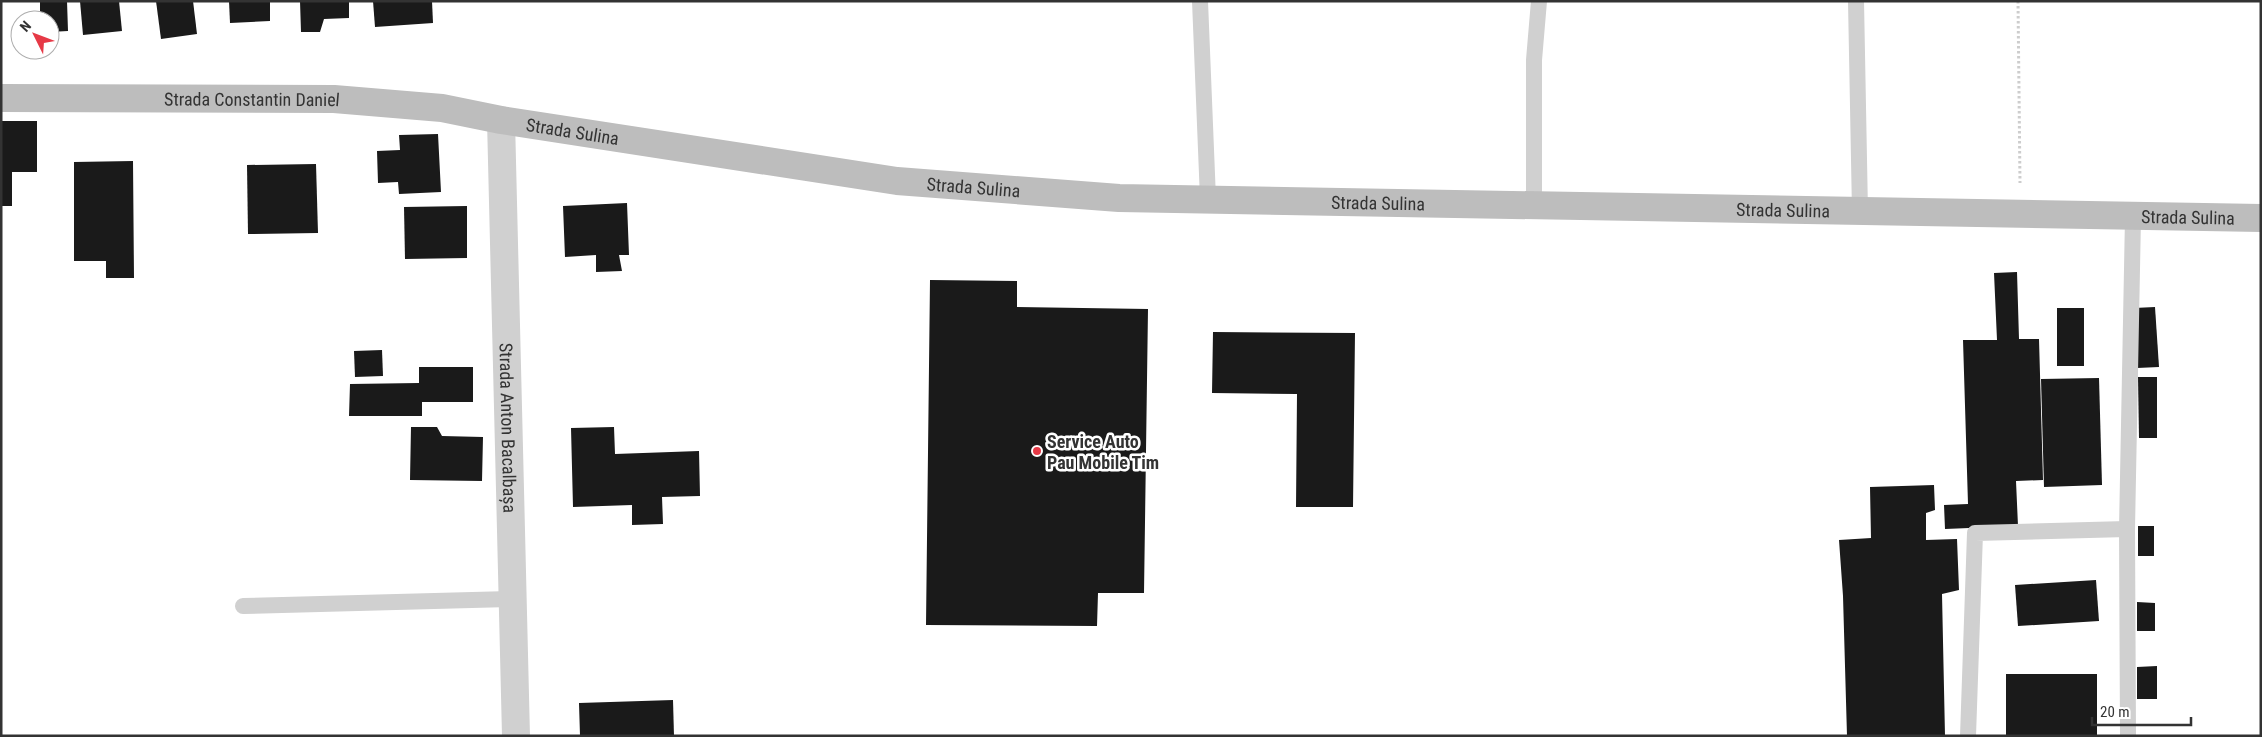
<svg xmlns="http://www.w3.org/2000/svg" width="2262" height="737" viewBox="0 0 2262 737" font-family="'Roboto Condensed',sans-serif">
<style>
.building{fill:#1a1a1a}
.lines{fill:none;stroke-linecap:round;stroke-linejoin:round}
.path{stroke:#cdcdcd;stroke-width:3;stroke-dasharray:2.5 2.5;stroke-linecap:butt}
.lane{stroke:#d0d0d0;stroke-width:16}
.street{stroke:#d0d0d0;stroke-width:28}
.secondary{stroke:#bdbdbd;stroke-width:28}
.poi-dot{fill:#e63946;stroke:#fff;stroke-width:2}
.labels{text-anchor:middle;dominant-baseline:central;stroke-width:5;stroke-linejoin:round;paint-order:stroke}
.street-label{font-size:18px;fill:#333;stroke:#fff}
.poi-label{font-size:18px;font-weight:bold;fill:#333;stroke:#fff;text-anchor:start}
</style>
<rect width="100%" height="100%" fill="#fff"/>
<!-- building -->
<g class="building">
<polygon points="40,1 67,1 68,31 50,32 50,20 40,20"/>
<polygon points="80,1 119,1 122,31 83,35"/>
<polygon points="156,1 193,1 197,34 161,39"/>
<polygon points="229,1 270,1 270,21 230,23"/>
<polygon points="300,1 349,1 349,18 324,19 320,32 301,32"/>
<polygon points="373,1 432,1 433,23 375,27"/>
<polygon points="1,121 37,121 37,172 12,172 12,206 1,206"/>
<polygon points="438,134 441,192 399,194 398,182 378,183 377,151 400,150 399,135"/>
<polygon points="133,161 134,278 106,278 106,261 74,261 74,162"/>
<polygon points="316,164 318,233 248,234 247,165"/>
<polygon points="627,203 629,255 619,255 622,271 596,272 596,255 565,257 563,206"/>
<polygon points="467,206 467,258 405,259 404,207"/>
<polygon points="2017,272 2019,339 2039,339 2043,480 2016,481 2018,526 1945,529 1944,505 1968,504 1963,340 1997,340 1994,273"/>
<polygon points="930,280 1017,281 1017,307 1148,309 1144,593 1098,593 1097,626 926,625"/>
<polygon points="2155,307 2159,367 2137,368 2134,308"/>
<rect x="2057" y="308" width="27" height="58"/>
<polygon points="1213,332 1355,333 1353,507 1296,507 1297,394 1212,393"/>
<polygon points="382,350 383,376 355,377 354,351"/>
<polygon points="419,367 473,367 473,402 422,402 422,416 349,416 350,384 419,383"/>
<polygon points="2138,377 2157,377 2157,438 2139,438"/>
<polygon points="2099,378 2102,485 2044,487 2041,379"/>
<polygon points="411,427 437,427 442,436 483,437 482,481 410,480"/>
<polygon points="614,427 615,454 699,451 700,496 662,497 663,524 632,525 632,505 573,507 571,428"/>
<polygon points="1934,485 1935,510 1926,513 1926,540 1957,539 1959,590 1942,594 1945,736 1847,736 1843,596 1839,540 1871,538 1870,487"/>
<rect x="2138" y="526" width="16" height="30"/>
<polygon points="2096,580 2099,621 2018,626 2015,585"/>
<polygon points="2137,602 2155,603 2155,631 2137,631"/>
<polygon points="2157,666 2157,699 2137,699 2137,667"/>
<rect x="2006" y="674" width="91" height="62"/>
<polygon points="673,700 674,736 580,736 579,703"/>
</g>
<g class="lines">
<!-- path -->
<polyline class="path" points="2018,1 2020,183"/>
<!-- lane -->
<g class="lane">
<polyline points="1200,1 1208,199"/>
<polyline points="1856,1 1860,212"/>
<polyline points="1534,206 1534,60 1539,1"/>
<polyline points="243,606 512,599"/>
<polyline points="1968,736 1975,533 2127,529"/>
<polyline points="2128,736 2127,529 2133,217"/>
</g>
<!-- street -->
<path class="street" id="s1" d="M501,120L516,736"/>
<!-- secondary -->
<path class="secondary" id="s2" d="M1,98L334,99L442,108L501,120L897,181L1119,198L2261,218"/>
</g>
<!-- markers -->
<circle class="poi-dot" cx="1037" cy="451" r="5"/>
<g class="labels">
<!-- street labels -->
<g class="street-label">
<text stroke="none"><textPath href="#s2" startOffset="251">Strada Constantin Daniel</textPath></text>
<text stroke="none"><textPath href="#s2" startOffset="574">Strada Sulina</textPath></text>
<text stroke="none"><textPath href="#s2" startOffset="979">Strada Sulina</textPath></text>
<text stroke="none"><textPath href="#s2" startOffset="1384">Strada Sulina</textPath></text>
<text stroke="none"><textPath href="#s2" startOffset="1789">Strada Sulina</textPath></text>
<text stroke="none"><textPath href="#s2" startOffset="2194">Strada Sulina</textPath></text>
<text stroke="none"><textPath href="#s1" startOffset="308">Strada Anton Bacalbașa</textPath></text>
</g>
<!-- poi labels -->
<g class="poi-label">
<text x="1047" y="441">Service Auto<tspan x="1047" dy="21">Pau Mobile Tim</tspan></text>
</g>
</g>
<!-- border -->
<rect width="2262" height="737" fill="none" stroke="#333333" stroke-width="5"/>
<!-- north arrow -->
<g transform="translate(35 35) rotate(312)"><circle r="24" fill="#ffffff" stroke="#adadad"/>
<path d="M0-4L9 19L0 12L-9 19Z" fill="#e63946"/>
<text y="-8" font-size="14" font-weight="bold" text-anchor="middle" fill="#333333">N</text>
</g>
<!-- scale -->
<path d="M2092 717v8h99v-8" fill="none" stroke="#333333" stroke-width="2.5"/>
<text x="2100" y="717" font-size="15" fill="#333333" stroke="#ffffff" stroke-width="4" paint-order="stroke">20 m</text>
</svg>
